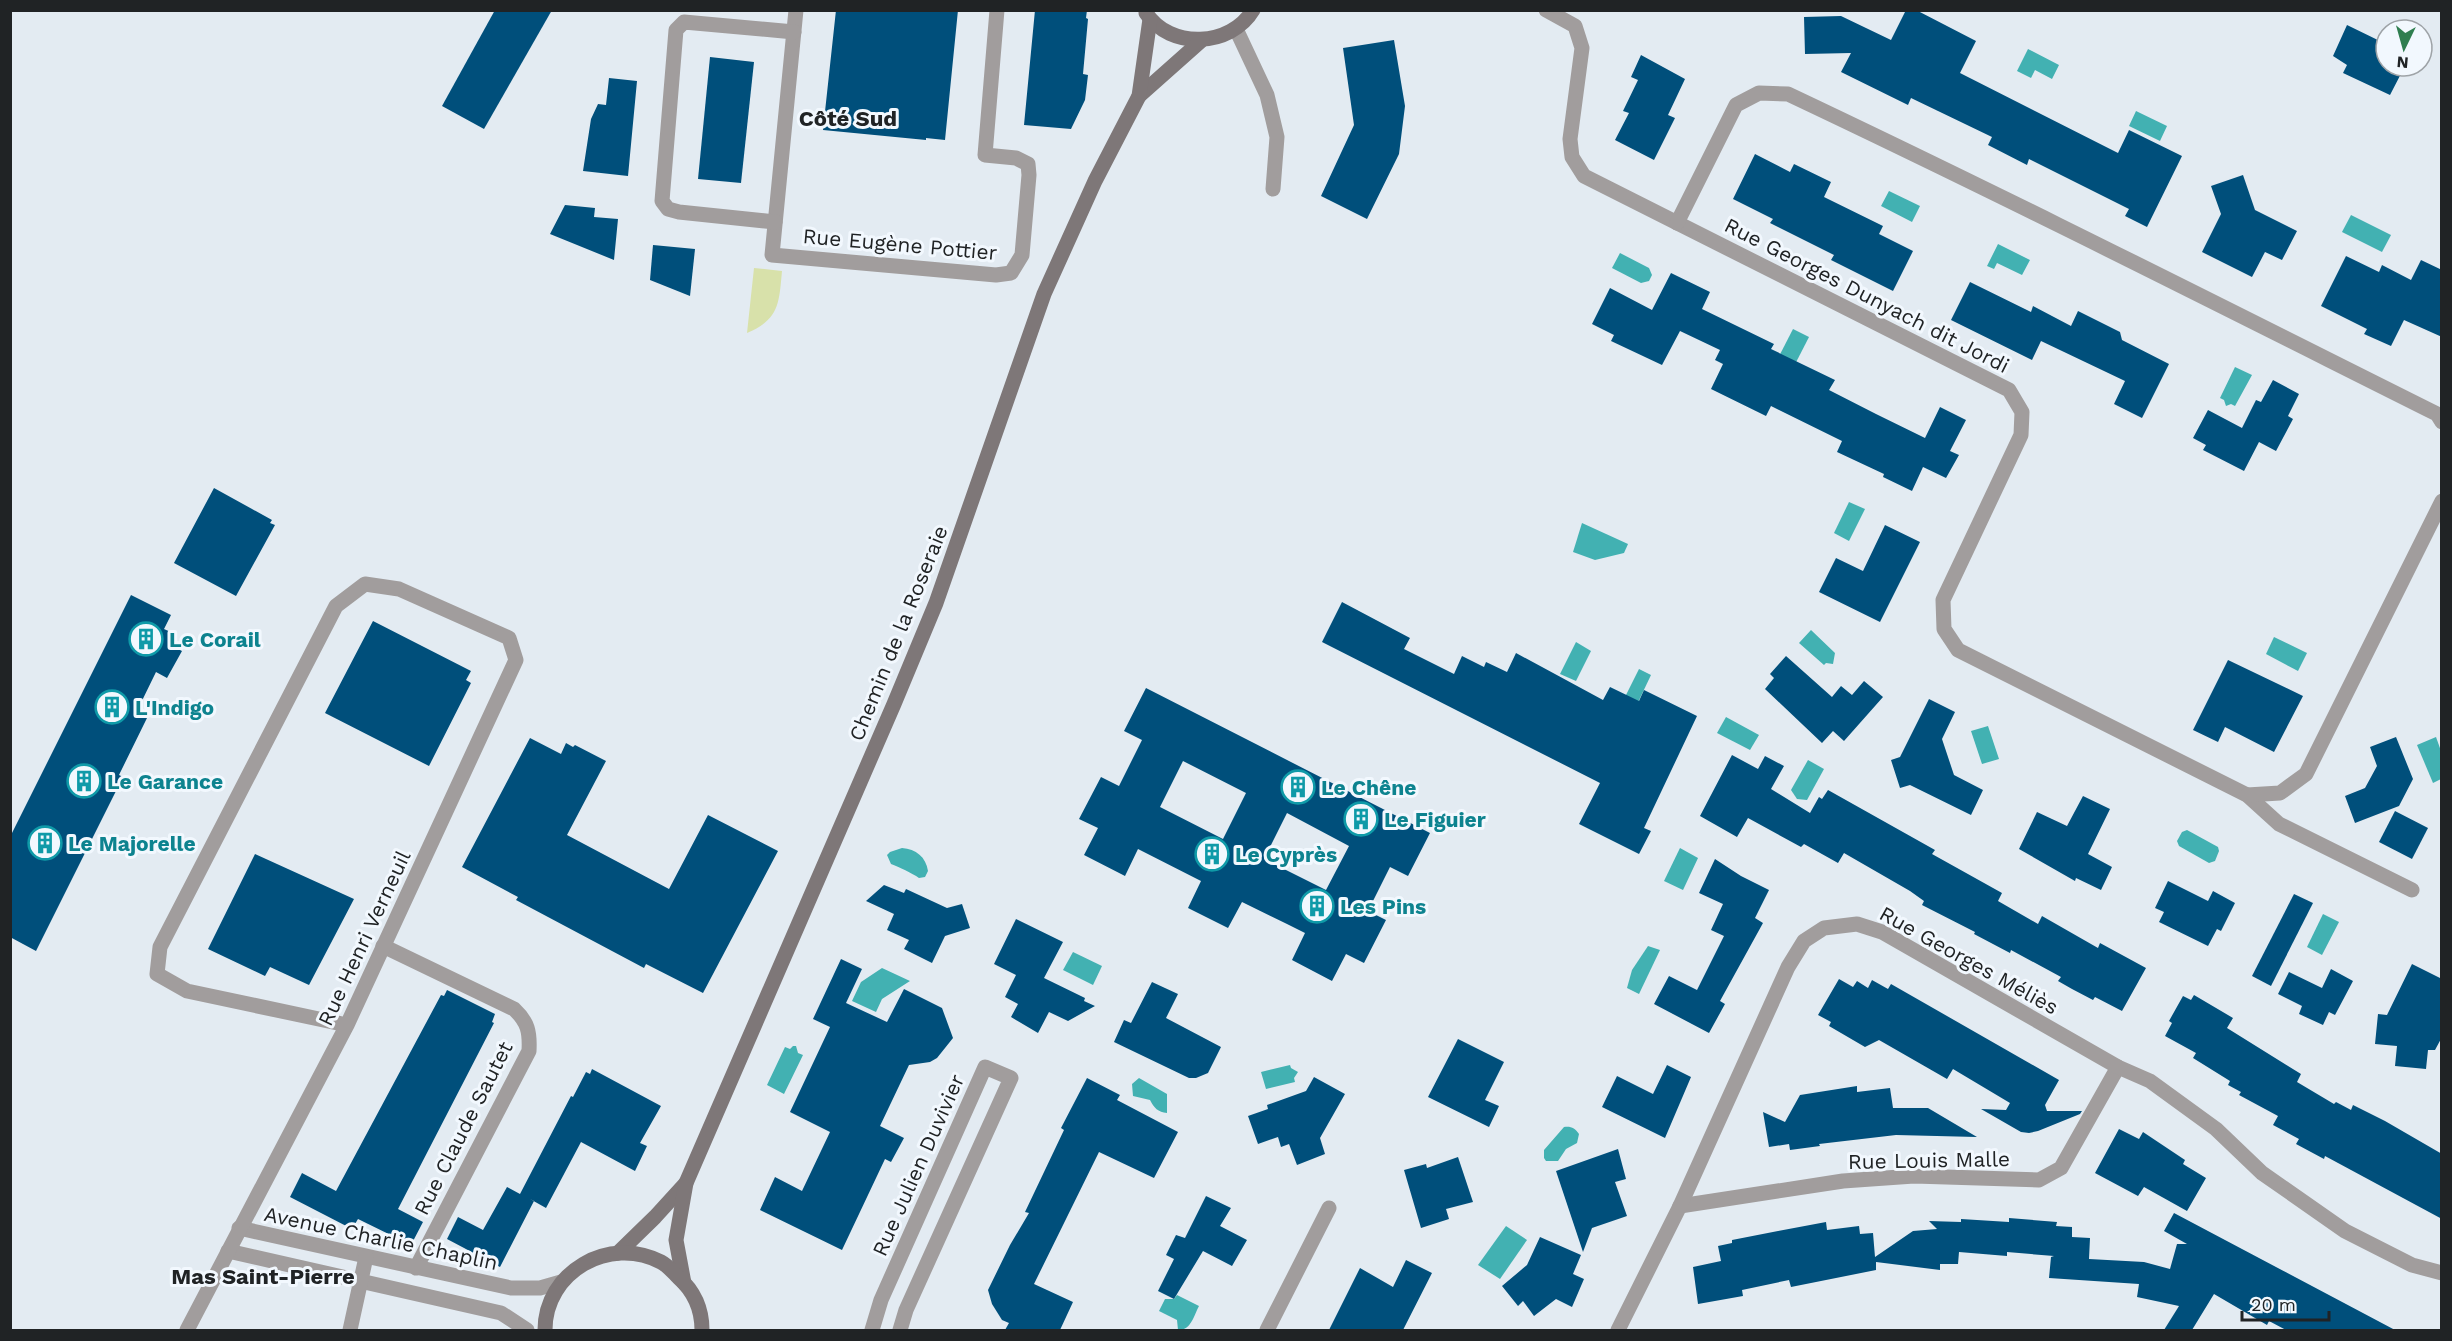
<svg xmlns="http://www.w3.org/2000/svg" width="2452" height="1341" viewBox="0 0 2452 1341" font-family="'Work Sans',sans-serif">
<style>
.green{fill:#d8e1aa}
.water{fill:#42b1b2}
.building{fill:#004f7b;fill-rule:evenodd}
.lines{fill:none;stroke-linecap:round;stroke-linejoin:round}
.street{stroke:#a19d9d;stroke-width:15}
.secondary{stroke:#7e7778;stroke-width:15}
.labels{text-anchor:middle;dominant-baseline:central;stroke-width:6;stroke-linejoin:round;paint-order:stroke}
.street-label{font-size:21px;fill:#202325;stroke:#f2f8fe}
.culture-label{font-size:21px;font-weight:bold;fill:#0d838f;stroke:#f2f8fe;text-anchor:start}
.neighbourhood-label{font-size:22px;font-weight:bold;fill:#202325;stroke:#f2f8fe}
</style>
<rect width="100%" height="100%" fill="#e3ebf2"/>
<!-- green -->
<path class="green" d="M754,268L782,271C779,302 780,319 747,333Z"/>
<!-- water -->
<g class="water">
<polygon points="2028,49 2059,65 2052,79 2035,70 2031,78 2017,71"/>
<polygon points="2136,111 2167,126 2160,141 2129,126"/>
<polygon points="1889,191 1920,206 1912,222 1881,206"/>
<polygon points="2351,215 2391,235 2382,252 2342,232"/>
<polygon points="1998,244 2030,260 2022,275 1997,263 1994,269 1987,266"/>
<polygon points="1620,253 1649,268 1652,275 1649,281 1641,283 1612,268"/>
<polygon points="1793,329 1809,337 1789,376 1773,368"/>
<polygon points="2235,367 2252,375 2235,406 2231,404 2226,406 2224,400 2220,398"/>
<polygon points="1849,502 1865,509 1849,541 1834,533"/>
<polygon points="1582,523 1628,544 1624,553 1595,560 1573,552"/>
<polygon points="1811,630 1835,653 1833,664 1826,663 1824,665 1799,643"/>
<polygon points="2274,637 2307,653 2298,671 2266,654"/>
<polygon points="1576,642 1591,651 1576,681 1560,674"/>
<polygon points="1639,669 1651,675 1631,717 1618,711"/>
<polygon points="1726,717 1759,735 1750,750 1717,733"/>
<polygon points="1988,726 1999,759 1982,764 1971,731"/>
<polygon points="2436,737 2441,751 2441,779 2433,783 2417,745"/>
<polygon points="1808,760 1824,769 1807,800 1797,799 1791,790"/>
<polygon points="2187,830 2218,847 2219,851 2215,861 2209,863 2179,846 2177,841 2182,832"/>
<path d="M902,848C916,849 926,857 928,871L925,877L919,878C912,873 899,867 891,864L887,855L890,852Z"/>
<polygon points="1680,848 1698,858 1683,890 1664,881"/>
<polygon points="2323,914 2339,922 2322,955 2307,947"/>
<polygon points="1648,946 1660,950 1639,994 1627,988 1632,970"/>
<polygon points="1073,952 1102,966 1093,985 1063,970"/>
<polygon points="882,968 910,981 882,999 876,1012 852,1001 861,982"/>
<polygon points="793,1046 796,1046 798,1053 803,1055 784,1094 767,1085 785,1047 790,1049"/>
<polygon points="1290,1065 1291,1068 1298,1072 1294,1078 1295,1082 1266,1089 1261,1072"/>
<path d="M1139,1078L1167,1094V1113C1158,1112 1154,1108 1150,1100L1133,1096L1132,1084Z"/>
<path d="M1564,1127C1571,1126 1575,1128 1579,1134L1577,1143L1566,1149L1558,1161H1546L1544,1158V1150Z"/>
<polygon points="1506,1226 1527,1240 1500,1279 1478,1265"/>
<path d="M1177,1295L1199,1306C1194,1315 1191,1331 1178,1330L1177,1320L1159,1311L1165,1299H1174Z"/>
</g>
<!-- building -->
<g class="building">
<polygon points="495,10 552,10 484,129 442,106"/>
<polygon points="836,10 958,10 945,140 926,138 926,140 823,130"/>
<polygon points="1035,10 1087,10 1086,18 1088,19 1083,74 1088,75 1085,100 1071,129 1024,125"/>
<polygon points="1906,10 1916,10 1976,41 1960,73 2118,153 2129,130 2182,156 2147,227 2125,216 2129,209 2029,159 2027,165 1988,145 1992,137 1911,98 1908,105 1841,72 1851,53 1805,54 1804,17 1841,16 1891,40"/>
<polygon points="2347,25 2386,44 2386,66 2405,66 2390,95 2343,73 2347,65 2333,56"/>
<polygon points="1394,40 1405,106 1399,154 1367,219 1321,196 1354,125 1343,48"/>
<polygon points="1641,55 1685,79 1668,115 1675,118 1654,160 1615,140 1629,113 1623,111 1638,80 1631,77"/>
<polygon points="710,57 754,62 741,183 698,179"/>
<polygon points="609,78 637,81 628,176 583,171 591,119 598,104 606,105"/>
<polygon points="1755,154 1790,172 1794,164 1831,182 1824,197 1883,226 1879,234 1913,251 1893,291 1831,260 1834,255 1770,223 1773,219 1733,199"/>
<polygon points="2243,175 2255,210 2297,231 2282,260 2265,252 2252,277 2202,252 2221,214 2211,186"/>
<polygon points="565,205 595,208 594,217 618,219 614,260 550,234"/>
<polygon points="653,245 695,249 690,296 650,280"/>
<polygon points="2346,256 2379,272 2382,265 2411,280 2421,260 2442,270 2442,337 2404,320 2391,346 2364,334 2367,329 2321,306"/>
<polygon points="1671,273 1710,292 1702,309 1774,344 1771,349 1835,380 1829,390 1876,414 1925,438 1940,407 1966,420 1950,451 1959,455 1946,478 1923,467 1912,491 1883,477 1884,474 1837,452 1842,441 1771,406 1766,416 1711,389 1723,364 1715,360 1720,350 1680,331 1662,365 1611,341 1614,335 1592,324 1610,288 1652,310"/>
<polygon points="1970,282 2031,312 2033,306 2071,326 2078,311 2120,332 2122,340 2169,364 2142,418 2114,404 2125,381 2041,341 2032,360 1951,320"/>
<polygon points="2273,380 2299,394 2288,416 2293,419 2276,451 2259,442 2244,471 2203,450 2206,445 2193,438 2208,410 2242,428 2256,400 2261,402"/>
<polygon points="214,488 272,520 270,523 275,525 236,596 174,563"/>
<polygon points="1885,525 1920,542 1880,622 1819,592 1836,558 1863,571"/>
<polygon points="131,595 171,615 164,629 175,634 170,645 182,651 167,678 156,672 136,713 147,718 119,775 123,777 36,951 10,937 10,837"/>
<polygon points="1342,602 1410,638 1404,649 1454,674 1462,656 1484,667 1486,662 1507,672 1516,653 1603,700 1610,687 1639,701 1644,690 1697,716 1644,828 1651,831 1639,854 1579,824 1600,783 1322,642"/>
<polygon points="373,621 471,671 466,680 471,683 429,766 325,713"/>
<polygon points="1786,656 1832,697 1841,686 1852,695 1864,681 1883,697 1844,741 1833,731 1822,743 1765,689 1774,678 1770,674"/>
<polygon points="2228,660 2303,696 2274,752 2225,727 2218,742 2193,730"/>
<path d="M1146,688L1430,833L1408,876L1390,867L1368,911L1386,920L1364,963L1346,954L1332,981L1292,960L1305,933L1287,924L1242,902L1228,928L1188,908L1201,881L1138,849L1125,876L1084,855L1098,828L1079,819L1101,777L1119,786L1142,740L1124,731ZM1183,761L1246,793L1223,839L1160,807ZM1287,813L1349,846L1326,890L1264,859Z"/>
<polygon points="1929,699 1955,712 1942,739 1954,775 1983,790 1971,815 1910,785 1900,788 1891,760 1900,757"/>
<polygon points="2396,737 2413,779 2399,806 2355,823 2345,796 2365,788 2377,766 2370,747"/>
<polygon points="530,738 561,754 566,743 573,747 575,745 606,761 567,835 669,889 708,815 778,851 703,993 646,964 644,968 516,900 518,897 462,867"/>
<polygon points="1732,755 1758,769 1765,756 1784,766 1771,789 1810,813 1819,797 1822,799 1828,790 1935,850 1932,854 2002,893 1998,901 2038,924 2042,916 2098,948 2100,943 2146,968 2122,1011 2095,997 2093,1000 2072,989 2058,981 2061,977 2011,950 2010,953 1974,934 1975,932 1922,905 1924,901 1910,891 1844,853 1838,863 1804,844 1801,847 1748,818 1737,837 1700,816"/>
<polygon points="2083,796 2110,809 2088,854 2112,867 2101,890 2076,878 2075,881 2019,849 2037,812 2067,826"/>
<polygon points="2395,811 2428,828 2412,859 2379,842"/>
<polygon points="255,854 354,899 309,985 270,967 265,976 208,949"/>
<polygon points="1715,859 1741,876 1769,890 1755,918 1763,923 1720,1001 1725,1004 1709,1033 1654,1004 1669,976 1697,990 1724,936 1711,930 1723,904 1699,893"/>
<polygon points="2168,881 2208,901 2213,891 2235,903 2221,931 2217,929 2208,946 2159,922 2164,912 2155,908"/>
<polygon points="884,885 904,893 906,889 947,908 962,904 970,928 945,936 932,963 904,949 909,940 887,930 894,914 866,901"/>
<polygon points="2294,894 2313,903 2271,986 2252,976"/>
<polygon points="1016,919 1063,942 1044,978 1085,998 1084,1001 1095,1006 1068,1021 1049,1012 1038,1033 1011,1017 1018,1004 1005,997 1016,975 994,964"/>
<polygon points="841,959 862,969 846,1003 887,1022 904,989 942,1008 953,1038 937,1058 930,1062 909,1065 880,1126 904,1138 891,1162 885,1159 842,1250 760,1210 775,1177 802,1191 830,1132 790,1112 830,1027 813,1019"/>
<polygon points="2412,964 2442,979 2442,1037 2435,1050 2428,1050 2426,1069 2395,1066 2397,1046 2375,1044 2378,1014 2387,1015"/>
<polygon points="2331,969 2353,981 2335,1015 2329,1012 2323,1025 2299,1014 2302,1006 2278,994 2289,972 2322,988"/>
<polygon points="1839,979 1853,987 1857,981 1868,988 1872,980 1888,989 1891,984 2059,1080 2045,1105 2047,1111 2082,1111 2080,1114 2038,1131 2029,1133 2021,1132 1981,1109 2006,1110 2010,1103 1953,1069 1947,1079 1879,1040 1865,1047 1829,1026 1831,1022 1818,1015"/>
<polygon points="1152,982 1178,994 1166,1018 1221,1047 1208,1073 1196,1078 1189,1078 1114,1042 1124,1020 1131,1023"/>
<polygon points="447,990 495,1014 492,1022 494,1023 398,1209 423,1222 411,1245 358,1219 352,1229 290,1197 302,1173 336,1191 441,995 444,996"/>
<polygon points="2194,995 2233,1018 2227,1028 2301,1074 2297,1082 2334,1104 2336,1102 2351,1110 2353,1105 2385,1121 2442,1154 2442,1219 2325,1156 2324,1159 2296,1144 2299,1139 2273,1125 2278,1116 2239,1095 2241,1092 2228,1085 2230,1081 2193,1058 2196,1053 2165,1036 2172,1023 2169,1021 2183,996 2191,1000"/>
<polygon points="1458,1039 1504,1062 1485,1100 1499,1106 1489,1127 1428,1097"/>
<polygon points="1667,1065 1691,1077 1665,1138 1602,1107 1617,1076 1653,1094"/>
<polygon points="592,1069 661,1106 640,1143 647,1146 635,1171 581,1142 546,1208 530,1199 534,1201 500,1267 447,1239 458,1217 483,1230 507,1187 520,1194 571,1096 573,1097 586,1072 590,1074"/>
<polygon points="1314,1077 1345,1094 1320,1138 1325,1154 1297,1165 1289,1144 1281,1147 1278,1137 1258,1144 1248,1116 1268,1109 1267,1105 1306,1091"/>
<polygon points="1087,1078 1120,1095 1117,1100 1178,1132 1154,1178 1099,1152 1034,1284 1073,1302 1060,1330 1005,1330 1009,1323 1002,1320 992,1304 988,1290 1010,1245 1029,1213 1025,1212 1064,1130 1061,1128"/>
<polygon points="1857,1086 1857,1092 1890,1088 1893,1108 1928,1108 1977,1137 1896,1135 1819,1144 1820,1146 1790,1150 1789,1144 1769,1147 1763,1112 1785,1122 1800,1095"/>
<polygon points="2119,1129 2139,1139 2143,1132 2185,1160 2183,1164 2206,1178 2187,1211 2144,1187 2138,1196 2095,1173"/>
<polygon points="1618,1149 1626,1179 1615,1182 1627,1216 1592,1228 1583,1252 1556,1171"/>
<polygon points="1458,1157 1473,1202 1446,1209 1449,1219 1421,1228 1404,1170 1426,1164 1427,1168"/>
<polygon points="1206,1196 1231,1208 1220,1226 1247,1240 1232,1266 1203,1251 1174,1299 1158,1291 1174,1259 1166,1255 1176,1235 1185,1238"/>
<polygon points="2174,1213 2395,1330 2286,1330 2269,1321 2267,1325 2214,1294 2192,1330 2164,1330 2179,1306 2137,1297 2139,1284 2049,1278 2051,1257 2054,1256 2007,1252 2007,1256 1959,1252 1958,1264 1940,1264 1940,1270 1876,1262 1876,1270 1791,1287 1789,1280 1742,1290 1743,1296 1698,1304 1693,1267 1721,1261 1718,1246 1732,1243 1732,1240 1778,1231 1826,1222 1827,1230 1859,1226 1860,1234 1873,1233 1875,1257 1913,1231 1937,1229 1929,1221 1961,1222 1961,1219 2009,1222 2009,1218 2057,1222 2056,1226 2072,1227 2072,1237 2090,1238 2089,1259 2144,1262 2170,1269 2177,1244 2187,1244 2164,1231"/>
<polygon points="1540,1237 1581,1255 1573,1274 1584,1279 1572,1307 1556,1299 1534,1316 1523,1301 1518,1306 1502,1286 1527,1265"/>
<polygon points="1406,1260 1432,1273 1403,1330 1329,1330 1360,1268 1393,1287"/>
</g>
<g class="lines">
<!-- street -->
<g class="street">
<polyline points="796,10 772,255 996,275 1011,273 1022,255 1029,175 1028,164 1016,158 985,155 997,10"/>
<polyline points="1546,10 1575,26 1582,48 1570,139 1572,157 1584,176 2009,390 2022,412 2021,435 1943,600 1944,629 1958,650 2247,795 2279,824 2412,890"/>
<polyline points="1236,29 1267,95 1277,137 1273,189"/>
<polyline points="775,222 679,212 668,209 662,201 676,30 684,22 794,32"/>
<path d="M1677,223L1736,105L1759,93L1788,94C2006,197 2221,306 2437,414L2442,422"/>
<polyline points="2247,795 2280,793 2306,774 2442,501"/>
<path d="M383,946L514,1009C528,1022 530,1032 529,1051L416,1268"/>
<polyline points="1680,1206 1843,1181 1914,1176 2039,1180 2061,1168 2118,1067"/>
<polyline points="239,1228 511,1288 540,1288 561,1282"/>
<polyline points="228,1251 501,1313 527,1330"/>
<polyline points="187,1330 347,1025 516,660 509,638 399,589 365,584 336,606 160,947 157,974 187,991 347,1025"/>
<polyline points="350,1330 366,1257"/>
<polyline points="872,1330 881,1300 985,1067 1011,1078 906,1310 900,1330"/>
<polyline points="1267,1330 1329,1208"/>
<polyline points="1618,1330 1680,1206 1788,967 1804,941 1824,928 1857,924 1882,932 2118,1067 2150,1081 2216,1129 2262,1173 2345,1231 2412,1265 2442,1273"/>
</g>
<!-- secondary -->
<g class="secondary">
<path d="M1146,13C1170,50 1231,47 1253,10"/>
<polyline points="1139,96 1202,40"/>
<polyline points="618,1253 655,1217 686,1183"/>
<polyline points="684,1283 676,1240 686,1183 894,704 936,603 1044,294 1095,181 1139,96 1150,19"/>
<path d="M545,1330C545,1272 609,1235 661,1262C667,1265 673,1272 678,1277C694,1291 702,1310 702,1330"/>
</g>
</g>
<!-- icons -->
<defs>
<symbol id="building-ring" viewBox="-11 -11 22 22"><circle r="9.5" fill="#f2f8fe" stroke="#0f9aa8" stroke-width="1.5"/><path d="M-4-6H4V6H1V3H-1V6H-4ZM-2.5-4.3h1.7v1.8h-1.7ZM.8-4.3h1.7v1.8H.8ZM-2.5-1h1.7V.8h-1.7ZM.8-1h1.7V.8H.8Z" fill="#0f9aa8"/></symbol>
</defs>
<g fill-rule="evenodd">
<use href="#building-ring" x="127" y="620" width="38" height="38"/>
<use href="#building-ring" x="93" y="688" width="38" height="38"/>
<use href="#building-ring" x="65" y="762" width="38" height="38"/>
<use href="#building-ring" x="1279" y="768" width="38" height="38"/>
<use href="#building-ring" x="1342" y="800" width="38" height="38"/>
<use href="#building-ring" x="26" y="824" width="38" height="38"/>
<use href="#building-ring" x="1193" y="835" width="38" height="38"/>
<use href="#building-ring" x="1298" y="887" width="38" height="38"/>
</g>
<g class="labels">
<!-- street labels -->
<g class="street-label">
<text transform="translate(900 244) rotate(5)">Rue Eugène Pottier</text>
<text transform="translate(1867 295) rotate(27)">Rue Georges Dunyach dit Jordi</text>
<text transform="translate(898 633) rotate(-68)">Chemin de la Roseraie</text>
<text transform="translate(364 938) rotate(-65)">Rue Henri Verneuil</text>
<text transform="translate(1969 960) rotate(29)">Rue Georges Méliès</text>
<text transform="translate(463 1128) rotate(-63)">Rue Claude Sautet</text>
<text transform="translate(1929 1160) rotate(-1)">Rue Louis Malle</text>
<text transform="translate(918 1165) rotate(-66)">Rue Julien Duvivier</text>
<text transform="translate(381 1238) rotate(12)">Avenue Charlie Chaplin</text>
</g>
<!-- culture labels -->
<g class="culture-label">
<text x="169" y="639">Le Corail</text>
<text x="135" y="707">L'Indigo</text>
<text x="107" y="781">Le Garance</text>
<text x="1321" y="787">Le Chêne</text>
<text x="1384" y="819">Le Figuier</text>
<text x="68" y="843">Le Majorelle</text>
<text x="1235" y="854">Le Cyprès</text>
<text x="1340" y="906">Les Pins</text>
</g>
<!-- neighbourhood labels -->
<g class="neighbourhood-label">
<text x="848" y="118">Côté Sud</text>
<text x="263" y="1276">Mas Saint-Pierre</text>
</g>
</g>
<!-- border -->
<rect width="2452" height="1341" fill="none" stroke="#202325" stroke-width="24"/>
<!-- north arrow -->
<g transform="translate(2404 48) rotate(185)"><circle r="28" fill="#f2f8fe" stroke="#9ea3a7" stroke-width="1.5"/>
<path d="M0-4.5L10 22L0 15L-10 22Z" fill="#2f7e4f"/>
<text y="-9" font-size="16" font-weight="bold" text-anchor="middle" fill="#202325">N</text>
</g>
<!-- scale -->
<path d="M2242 1311v9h87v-9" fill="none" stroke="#202325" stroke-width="3"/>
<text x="2251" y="1311" font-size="18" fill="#202325" stroke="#f2f8fe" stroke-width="4.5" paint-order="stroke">20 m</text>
</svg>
